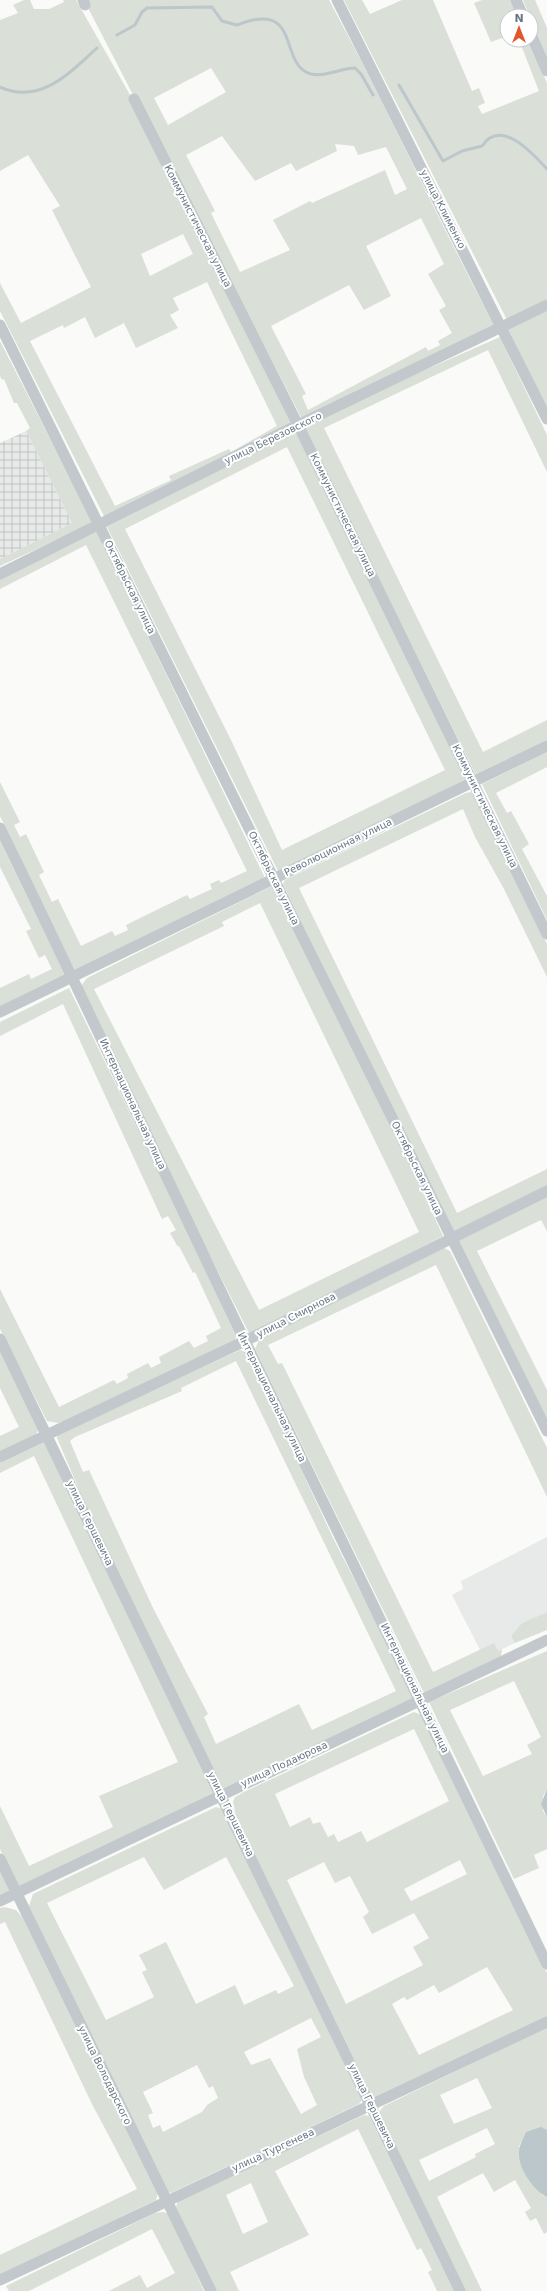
<svg xmlns="http://www.w3.org/2000/svg" width="547" height="2291" viewBox="0 0 547 2291" font-family="'DejaVu Sans',sans-serif">
<style>
.built{fill:#e8e9e9}
.industrial{fill:url(#industrial-grid)}
.grass{fill:#dadfd7;fill-rule:evenodd}
.water{fill:#bbc7cb}
.lines{fill:none;stroke-linecap:round;stroke-linejoin:round}
.stream{stroke:#bbc7cb;stroke-width:3}
.minor{stroke:#c3c8cc;stroke-width:11}
.labels{text-anchor:middle;dominant-baseline:central;stroke-width:4;stroke-linejoin:round;paint-order:stroke}
.street-label{font-size:10px;fill:#657683;stroke:#fff}
</style>
<defs>
<pattern id="industrial-grid" width="8" height="8" patternUnits="userSpaceOnUse"><rect width="8" height="8" fill="#e8e9e9"/><path d="M0 4h8M4 0v8" fill="none" stroke="#c0c1c2"/></pattern>
</defs>
<rect width="100%" height="100%" fill="#fafaf8"/>
<!-- built -->
<polygon class="built" points="547,1537 547,1612 522,1623 511,1636 515,1643 498,1651 494,1644 480,1650 452,1595 463,1589 461,1581"/>
<!-- industrial -->
<polygon class="industrial" points="26,431 72,523 0,559 0,443"/>
<!-- grass -->
<g class="grass">
<path d="M24,0H30L34,9H49L64,2L63,0H76L162,151L84,0H329C387,107 437,218 494,325L302,419L170,164L293,424L105,518L0,311V283L21,323L91,287L52,210L60,206L28,155L0,171V20L18,13L13,5ZM211,68L226,92L168,125L154,98ZM222,136L255,181L291,163L296,171L337,151L335,144L354,146L358,155L386,147L407,189L395,195L385,170L312,203L310,201L273,220L290,250L240,272L211,213L215,211L186,155ZM421,218L444,264L428,274L446,306L439,310L452,333L438,341L440,345L428,351L426,347L308,410L302,396L306,394L271,326L349,285L364,310L391,296L366,246ZM183,234L193,254L150,276L141,254ZM207,282L277,426L231,452L229,449L169,476L171,480L115,506L30,341L63,325L64,328L85,317L95,338L124,323L136,348L178,328L170,315L179,310L173,298Z"/>
<polygon points="344,0 362,0 370,14 402,0 433,0 472,91 479,88 485,103 478,106 482,114 539,91 519,40 529,40 547,83 547,301 507,320"/>
<polygon points="482,0 511,0 518,16 507,16 507,36 491,42 474,3"/>
<polygon points="523,0 535,0 547,28 547,58"/>
<polygon points="547,308 547,411 508,329"/>
<polygon points="500,337 547,435 547,472 488,350 324,428 483,752 547,720 547,740 476,775 304,428 393,384"/>
<polygon points="0,341 93,523 0,566 0,559 72,523 26,431 30,428 17,403 14,403 4,379 2,380 0,376"/>
<path d="M292,433H296L466,779L396,815L278,871L107,527ZM287,447L445,770L282,850L231,740L125,529Z"/>
<polygon points="97,532 264,876 263,879 75,971 0,816 0,782 20,822 14,825 20,837 26,834 44,872 39,875 52,902 58,899 81,946 112,931 115,936 128,930 126,925 187,895 190,899 212,889 210,884 219,880 221,883 247,871 86,545 0,589 0,579"/>
<polygon points="547,752 547,767 496,793 507,813 511,811 529,844 522,849 547,896 547,920 482,784"/>
<polygon points="471,792 476,797 547,944 547,977 504,889 475,837 463,809 299,888 457,1213 547,1169 547,1188 453,1233 283,884 285,880 466,793"/>
<polygon points="0,841 66,976 0,1008 0,988 29,974 31,979 52,969 45,955 39,958 26,931 31,929 0,867"/>
<path d="M272,886L397,1137L443,1236L250,1335L129,1095L81,986L87,978ZM260,903L419,1232L259,1310L94,989L224,926L222,922Z"/>
<polygon points="69,988 237,1333 235,1341 65,1421 58,1423 47,1421 0,1329 0,1289 59,1407 114,1380 117,1384 128,1378 127,1374 148,1363 151,1368 161,1363 159,1357 189,1341 194,1348 208,1341 206,1336 221,1328 195,1272 193,1273 179,1246 178,1247 170,1233 176,1230 168,1216 162,1219 63,1004 0,1036 0,1022"/>
<polygon points="547,1196 547,1231 541,1220 477,1251 547,1390 547,1422 456,1239"/>
<polygon points="442,1247 450,1251 547,1448 547,1497 436,1265 268,1345 278,1364 282,1363 433,1672 494,1643 498,1651 502,1649 501,1656 424,1693 255,1349 259,1340"/>
<polygon points="0,1347 39,1429 34,1437 0,1453 0,1436 19,1427 0,1388"/>
<path d="M240,1350L247,1353L333,1538L415,1698L224,1788L221,1786L84,1501L57,1438L58,1434ZM236,1361L396,1691L312,1730L299,1704L216,1744L204,1717L208,1714L154,1610L89,1470L83,1472L70,1441L75,1437L182,1391L181,1388Z"/>
<polygon points="45,1442 214,1793 211,1796 18,1888 0,1849 0,1806 29,1866 113,1827 99,1796 178,1762 34,1456 0,1473 0,1463"/>
<polygon points="547,1612 547,1630 515,1643 511,1636 522,1623"/>
<path d="M547,1651V1789L543,1796V1811L547,1817V1849L534,1855L539,1868L514,1879L429,1702ZM514,1681L541,1737L527,1745L532,1754L483,1776L450,1710Z"/>
<path d="M414,1712L424,1716L547,1973V2017L375,2098H373L236,1815L233,1802L235,1797L244,1792ZM414,1729L449,1801L367,1842L361,1831L338,1842L334,1834L328,1837L320,1822L313,1824L310,1817L290,1827L275,1794ZM460,1860L467,1874L411,1901L404,1889ZM324,1862L335,1883L350,1876L369,1912L363,1917L372,1934L414,1913L429,1938L413,1947L423,1965L346,2004L287,1880ZM487,1967L513,2010L419,2055L392,2004L404,1997L407,2000L434,1985L439,1993Z"/>
<path d="M216,1807L222,1809L362,2100L359,2104L171,2193L168,2192L29,1906L33,1894ZM144,1857L164,1890L226,1857L294,1986L278,1994L276,1990L244,2005L235,1985L196,2004L166,1942L139,1955L147,1970L142,1972L154,1997L106,2020L47,1903ZM311,2018L321,2037L297,2049L304,2077L317,2105L301,2114L270,2058L251,2065L244,2052ZM197,2065L209,2088L213,2086L218,2098L207,2105L202,2112L163,2132L160,2125L153,2128L148,2115L153,2113L143,2092Z"/>
<polygon points="0,1869 11,1891 0,1897"/>
<polygon points="5,1907 16,1910 22,1917 158,2193 156,2200 0,2275 0,2255 137,2189 92,2104 5,1922 0,1924 0,1908"/>
<path d="M547,2027V2130L526,2132L519,2146L542,2195L547,2197V2232L544,2234L536,2218L530,2221L525,2212L531,2208L515,2180L494,2192L483,2173L437,2197L482,2291H463L379,2112L384,2106ZM477,2078L492,2108L454,2124L440,2095ZM487,2128L495,2144L475,2154L476,2157L429,2181L419,2160Z"/>
<path d="M364,2115L369,2116L454,2291H437L428,2272L432,2270L421,2248L417,2250L358,2129L275,2171L309,2235L230,2272L239,2291H214L176,2207L178,2201ZM251,2183L268,2222L243,2234L226,2195Z"/>
<polygon points="163,2212 169,2214 171,2218 204,2291 109,2291 140,2275 147,2288 175,2273 152,2229 29,2291 9,2291 6,2286 155,2213"/>
</g>
<!-- water -->
<g class="water">
<polygon points="547,1789 547,1817 541,1804"/>
<path d="M541,2127L547,2130V2197C534,2191 518,2168 519,2153C519,2145 523,2139 526,2132Z"/>
</g>
<g class="lines">
<!-- stream -->
<g class="stream">
<path d="M117,35L135,25L142,12L147,8L212,7L222,21L237,25C299,0 280,58 306,72C320,80 340,68 355,68L361,74L373,95"/>
<path d="M399,85L443,161L462,151L482,146C501,117 533,154 547,169"/>
<path d="M0,87C41,105 69,73 97,48"/>
</g>
<!-- minor -->
<g class="minor">
<polyline points="83,0 85,5"/>
<polyline points="337,0 547,419"/>
<polyline points="516,0 523,16"/>
<polyline points="531,34 547,71"/>
<polyline points="134,99 298,425 547,934"/>
<polyline points="0,325 547,1431"/>
<polyline points="0,574 298,425 547,305"/>
<path d="M0,828C84,999 163,1172 246,1343C346,1550 448,1757 547,1964"/>
<polyline points="0,1012 547,746"/>
<polyline points="0,1339 460,2291"/>
<polyline points="0,1457 245,1341 547,1191"/>
<polyline points="0,1859 211,2291"/>
<polyline points="0,1901 547,1640"/>
<polyline points="0,2280 547,2022"/>
</g>
</g>
<g class="labels">
<!-- street labels -->
<g class="street-label">
<text transform="translate(443 209) rotate(63)">улица Клименко</text>
<text transform="translate(198 226) rotate(63)">Коммунистическая улица</text>
<text transform="translate(273 438) rotate(-26)">улица Березовского</text>
<text transform="translate(343 515) rotate(64)">Коммунистическая улица</text>
<text transform="translate(130 587) rotate(64)">Октябрьская улица</text>
<text transform="translate(485 806) rotate(64)">Коммунистическая улица</text>
<text transform="translate(338 847) rotate(-26)">Революционная улица</text>
<text transform="translate(274 878) rotate(64)">Октябрьская улица</text>
<text transform="translate(133 1104) rotate(65)">Интернациональная улица</text>
<text transform="translate(417 1168) rotate(64)">Октябрьская улица</text>
<text transform="translate(296 1315) rotate(-27)">улица Смирнова</text>
<text transform="translate(272 1397) rotate(64)">Интернациональная улица</text>
<text transform="translate(90 1523) rotate(64)">улица Гершевича</text>
<text transform="translate(415 1688) rotate(64)">Интернациональная улица</text>
<text transform="translate(284 1764) rotate(-25)">улица Подаюрова</text>
<text transform="translate(231 1814) rotate(64)">улица Гершевича</text>
<text transform="translate(105 2075) rotate(64)">улица Володарского</text>
<text transform="translate(372 2106) rotate(64)">улица Гершевича</text>
<text transform="translate(273 2150) rotate(-25)">улица Тургенева</text>
</g>
</g>
<!-- north arrow -->
<g transform="translate(519 28)"><circle r="19" fill="#ffffff" stroke="#c1c8cd"/>
<path d="M0-3L7 15L0 10L-7 15Z" fill="#e4572e"/>
<text y="-6" font-size="11" font-weight="bold" text-anchor="middle" fill="#657683">N</text>
</g>
</svg>
